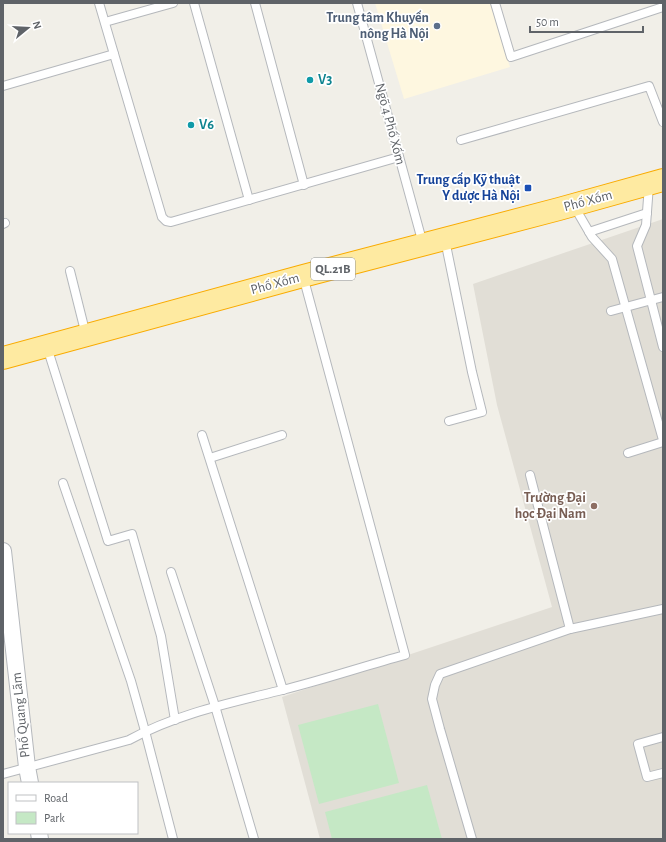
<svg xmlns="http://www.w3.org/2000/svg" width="666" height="842" viewBox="0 0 666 842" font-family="'Alegreya Sans',sans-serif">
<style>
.commercial{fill:#fef7e0}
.education{fill:#e1ded6}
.park{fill:#c5e8c5}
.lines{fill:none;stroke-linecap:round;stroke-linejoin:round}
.service-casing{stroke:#b5b8bc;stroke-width:10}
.minor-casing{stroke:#b5b8bc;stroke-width:18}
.trunk-casing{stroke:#f9ab00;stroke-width:24}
.service{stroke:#fff;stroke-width:8}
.minor{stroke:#fff;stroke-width:16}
.trunk{stroke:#feeaa1;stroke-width:22}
.service-dot{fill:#5c6f8a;stroke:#fff;stroke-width:1.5}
.culture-dot{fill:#0f9aa8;stroke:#fff;stroke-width:1.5}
.transit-dot{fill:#1a4fb4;stroke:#fff;stroke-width:1.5}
.education-dot{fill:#8d6e63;stroke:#fff;stroke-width:1.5}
.labels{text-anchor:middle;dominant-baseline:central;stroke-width:3.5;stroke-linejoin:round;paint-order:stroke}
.shield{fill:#fff;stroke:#8f9295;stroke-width:1}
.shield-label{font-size:13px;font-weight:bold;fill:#5f6368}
.service-label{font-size:14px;font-weight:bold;fill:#4e5e75;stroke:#fff;text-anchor:end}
.culture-label{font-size:14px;font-weight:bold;fill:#0d838f;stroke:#fff;text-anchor:start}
.street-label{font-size:14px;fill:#5f6368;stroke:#fff}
.transit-label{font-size:14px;font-weight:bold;fill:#164399;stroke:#fff;text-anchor:end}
.education-label{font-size:14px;font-weight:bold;fill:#785e54;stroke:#fff;text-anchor:end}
</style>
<rect width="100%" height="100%" fill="#f1efe8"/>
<!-- commercial -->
<polygon class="commercial" points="375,3 490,3 510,67 404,99"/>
<!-- education -->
<polygon class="education" points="663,219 663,839 320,839 282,697 552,607 497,405 473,284"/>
<!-- park -->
<g class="park">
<polygon points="378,704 399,783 319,804 298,725"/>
<polygon points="427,785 442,839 332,839 325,812"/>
</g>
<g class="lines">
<defs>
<g id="service">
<polyline points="99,3 162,217 166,221 171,222 399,157"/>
<polyline points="194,3 249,200"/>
<polyline points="255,3 304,185"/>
<polyline points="357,3 423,244"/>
<polyline points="495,3 511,57 663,7"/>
<polyline points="105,22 173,3"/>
<polyline points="3,86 114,54"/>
<polyline points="461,140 649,86 663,122"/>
<polyline points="649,185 646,225 637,246 663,347"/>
<polyline points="574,206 592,237 612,259 663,440"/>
<polyline points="3,224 5,223"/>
<polyline points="589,232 647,213"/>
<polyline points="445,240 472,372 482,412 449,421"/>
<polyline points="70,271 86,335"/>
<polyline points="611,311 663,297"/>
<polyline points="47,347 108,541 132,534 161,636 175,720"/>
<polyline points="202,435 283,690"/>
<polyline points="628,453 663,442"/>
<polyline points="210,458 282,435"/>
<polyline points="63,483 131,681 145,731 173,839"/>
<polyline points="171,572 215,706 254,839"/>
<polyline points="570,629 663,609"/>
<polyline points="663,737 638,744 647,777 663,773"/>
<path d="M3,774L129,740C176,714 230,703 282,690C323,680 364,666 405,655L303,276"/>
<polyline points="472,839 440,729 432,699 435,685 440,674 570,629 530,475"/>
</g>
<g id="minor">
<polyline points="3,551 27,767 30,783"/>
<polyline points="39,833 40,839"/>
</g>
<polyline id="trunk" points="3,358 303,276 559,209 663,180"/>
</defs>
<!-- service casing -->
<use href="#service" class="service-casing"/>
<!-- minor casing -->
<use href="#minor" class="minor-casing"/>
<!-- trunk casing -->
<use href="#trunk" class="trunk-casing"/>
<!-- service -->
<use href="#service" class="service"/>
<!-- minor -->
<use href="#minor" class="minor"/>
<!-- trunk -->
<use href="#trunk" class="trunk"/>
</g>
<!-- markers -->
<circle class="service-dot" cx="437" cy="26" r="4"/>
<g class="culture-dot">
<circle cx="310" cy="80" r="4"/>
<circle cx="191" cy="125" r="4"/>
</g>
<rect class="transit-dot" x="524" y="184" width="8" height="8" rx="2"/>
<circle class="education-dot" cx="594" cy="506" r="4"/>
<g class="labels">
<!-- shield labels -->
<rect class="shield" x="311" y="258" width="44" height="22" rx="3"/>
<g class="shield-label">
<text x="333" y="269">QL.21B</text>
</g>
<!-- service labels -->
<g class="service-label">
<text x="429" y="18">Trung tâm Khuyến<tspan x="429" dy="16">nông Hà Nội</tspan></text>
</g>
<!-- culture labels -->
<g class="culture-label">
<text x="318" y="80">V3</text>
<text x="199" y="125">V6</text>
</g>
<!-- street labels -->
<g class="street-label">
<text transform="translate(390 124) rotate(75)">Ngõ 4 Phố Xốm</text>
<text transform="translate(588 201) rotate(-15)">Phố Xốm</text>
<text transform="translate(275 284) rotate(-15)">Phố Xốm</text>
<text transform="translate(21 715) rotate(-96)">Phố Quang Lãm</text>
</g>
<!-- transit labels -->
<g class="transit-label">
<text x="520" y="180">Trung cấp Kỹ thuật<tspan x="520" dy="16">Y dược Hà Nội</tspan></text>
</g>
<!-- education labels -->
<g class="education-label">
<text x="586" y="498">Trường Đại<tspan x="586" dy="16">học Đại Nam</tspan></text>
</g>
</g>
<!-- border -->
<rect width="666" height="842" fill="none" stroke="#5f6368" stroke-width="8"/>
<!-- legend -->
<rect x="8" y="782" width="130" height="52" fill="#ffffff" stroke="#bfc1c3"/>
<rect x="16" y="795" width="20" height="6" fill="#ffffff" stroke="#bfc1c3"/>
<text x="44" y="802" font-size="12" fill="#5f6368">Road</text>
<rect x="16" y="812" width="20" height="12" fill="#c5e8c5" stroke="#bfc1c3"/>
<text x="44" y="822" font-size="12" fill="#5f6368">Park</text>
<!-- north arrow -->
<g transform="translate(28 28) rotate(72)" stroke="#ffffff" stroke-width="3" paint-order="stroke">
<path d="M0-3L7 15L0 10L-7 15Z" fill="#5f6368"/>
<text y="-6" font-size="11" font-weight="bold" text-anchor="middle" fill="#5f6368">N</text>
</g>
<!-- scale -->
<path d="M530 26v6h113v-6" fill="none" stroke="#5f6368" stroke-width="2"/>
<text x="536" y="26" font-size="12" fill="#5f6368" stroke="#ffffff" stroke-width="3" paint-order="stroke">50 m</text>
</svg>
